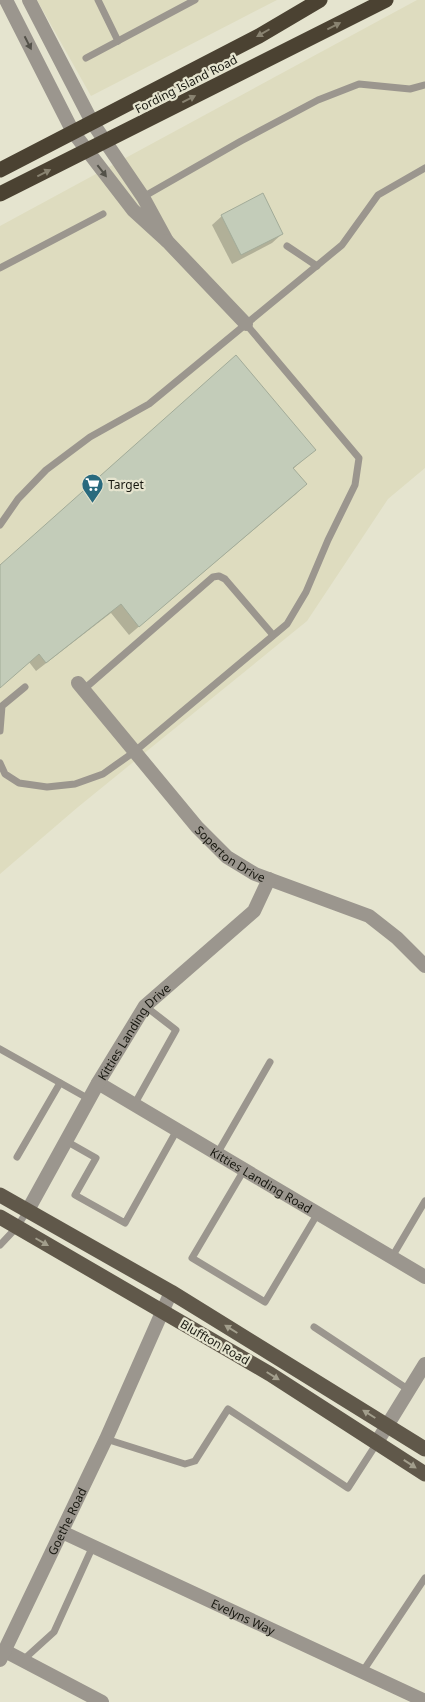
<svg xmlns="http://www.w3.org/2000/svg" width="425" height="1702" viewBox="0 0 425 1702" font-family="'Noto Sans',sans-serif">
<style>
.built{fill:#dedcbf}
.shadow{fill:#0003}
.building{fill:#c3ccb9;stroke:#a2ab98}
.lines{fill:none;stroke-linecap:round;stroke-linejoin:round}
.lane{stroke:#9b968e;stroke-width:7}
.street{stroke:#9b968e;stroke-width:14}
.primary{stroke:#60584a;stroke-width:15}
.highway{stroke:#4b4232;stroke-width:15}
.oneway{fill:#898371}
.oneway2{fill:#535149}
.oneway3{fill:#a29e8c}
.labels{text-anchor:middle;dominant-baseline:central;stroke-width:4.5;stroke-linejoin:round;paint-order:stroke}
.street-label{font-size:12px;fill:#181810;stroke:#e5e4cf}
.poi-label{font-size:12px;fill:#181810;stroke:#e5e4cf;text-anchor:start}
</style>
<rect width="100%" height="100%" fill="#e5e4cf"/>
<!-- built -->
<g class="built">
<polygon points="37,0 277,0 91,96"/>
<polygon points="417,0 425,0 425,468 388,499 307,621 78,807 0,874 0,226"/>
</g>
<!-- shadow -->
<g class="shadow">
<polygon points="222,216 282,234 272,243 232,264 212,225"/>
<polygon points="314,450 293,469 305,484 296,494 129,635 111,613 36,671 29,662 0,687 0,566"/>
</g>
<!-- building -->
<g class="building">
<polygon points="263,193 283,234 241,255 221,215"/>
<polygon points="236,355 316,450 293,468 307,484 139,627 121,604 46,663 39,654 0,688 0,565"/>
</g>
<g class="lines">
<!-- lane -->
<g class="lane">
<polyline points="98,0 118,41"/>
<polyline points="86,58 195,0"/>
<polyline points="143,197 241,141 318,100 359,84 410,89 425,85"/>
<polyline points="287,246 317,266"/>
<polyline points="0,268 103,214"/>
<polyline points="0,525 18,499 46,470 90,437 149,404 342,245 378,195 425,168"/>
<polyline points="83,690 213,577 219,576 225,579 273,635"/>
<polyline points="0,731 2,706 25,687"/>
<polyline points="0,763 5,774 19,783 47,787 75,784 103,774 134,752 287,624 306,592 328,540 355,485 359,458 246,324"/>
<polyline points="0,1049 89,1099"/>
<polyline points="134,1105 176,1030 145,1006"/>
<polyline points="66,1141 96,1158 75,1195 125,1223 177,1130"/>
<polyline points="217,1154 270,1062"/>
<polyline points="17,1157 60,1083"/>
<polyline points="244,1170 192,1258 265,1302 318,1213"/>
<polyline points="0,1245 17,1227 27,1211"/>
<polyline points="392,1257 425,1201"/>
<polyline points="314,1327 409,1390"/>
<polyline points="106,1439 185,1464 195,1461 228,1409 348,1488 377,1443"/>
<polyline points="22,1661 54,1632 93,1546"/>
<polyline points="363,1671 425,1578"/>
</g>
<!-- street -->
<g class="street">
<polyline points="6,0 73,132 133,210 167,241 143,197 92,122 29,0"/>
<polyline points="167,241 246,324"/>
<path id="s1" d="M78,683L197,827L227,857L255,874L369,916L397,938L425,966"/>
<path id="s2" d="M98,1083L425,1277"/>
<path id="s3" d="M28,1210L98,1083L145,1006L254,911L269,879"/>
<polyline points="377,1442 425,1364"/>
<path id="s4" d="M62,1532L425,1701"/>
<polyline points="5,1651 102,1702"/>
<path id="s5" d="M0,1660L106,1439L171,1292"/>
</g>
<!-- primary -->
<g class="primary">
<polyline points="0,1195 171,1292 425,1449"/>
<polyline points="0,1217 270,1374 425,1474"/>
</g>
<!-- highway -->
<g class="highway">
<polyline points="0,170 259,36 320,0"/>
<polyline points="0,194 386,0"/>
</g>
</g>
<!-- one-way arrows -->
<defs><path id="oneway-solid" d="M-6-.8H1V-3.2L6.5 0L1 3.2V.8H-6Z" transform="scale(1.25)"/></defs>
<g class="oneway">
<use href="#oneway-solid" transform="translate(334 26) rotate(-27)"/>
<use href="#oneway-solid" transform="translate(263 33) rotate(150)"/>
<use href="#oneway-solid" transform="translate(189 99) rotate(-27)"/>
<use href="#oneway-solid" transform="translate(44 173) rotate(-27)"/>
</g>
<g class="oneway2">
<use href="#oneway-solid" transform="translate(28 43) rotate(63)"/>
<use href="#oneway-solid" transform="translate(102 171) rotate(52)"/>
</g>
<g class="oneway3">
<use href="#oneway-solid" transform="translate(42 1242) rotate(30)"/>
<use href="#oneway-solid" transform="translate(231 1329) rotate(-148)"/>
<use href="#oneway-solid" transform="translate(273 1376) rotate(32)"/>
<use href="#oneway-solid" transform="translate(369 1414) rotate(-148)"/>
<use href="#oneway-solid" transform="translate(410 1464) rotate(33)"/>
</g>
<!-- icons -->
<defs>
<symbol id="supermarket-pin" viewBox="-11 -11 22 30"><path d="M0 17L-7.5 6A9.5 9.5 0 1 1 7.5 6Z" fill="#296a7e" stroke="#e5e4cf"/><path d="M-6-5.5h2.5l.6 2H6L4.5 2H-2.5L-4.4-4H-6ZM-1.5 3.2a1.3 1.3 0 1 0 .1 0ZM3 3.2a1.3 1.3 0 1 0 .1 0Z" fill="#fff"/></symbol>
</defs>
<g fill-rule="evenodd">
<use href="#supermarket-pin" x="80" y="472" width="25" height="34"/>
</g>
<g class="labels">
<!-- street labels -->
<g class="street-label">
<text transform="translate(186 84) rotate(-27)">Fording Island Road</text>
<text stroke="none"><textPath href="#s1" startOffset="230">Soperton Drive</textPath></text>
<text stroke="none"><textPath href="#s3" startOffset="208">Kitties Landing Drive</textPath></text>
<text stroke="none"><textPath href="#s2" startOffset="190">Kitties Landing Road</textPath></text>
<text transform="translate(215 1342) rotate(30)">Bluffton Road</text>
<text stroke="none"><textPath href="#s5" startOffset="154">Goethe Road</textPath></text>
<text stroke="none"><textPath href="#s4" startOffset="200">Evelyns Way</textPath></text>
</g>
<!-- poi labels -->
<g class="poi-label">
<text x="108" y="484">Target</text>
</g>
</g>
</svg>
